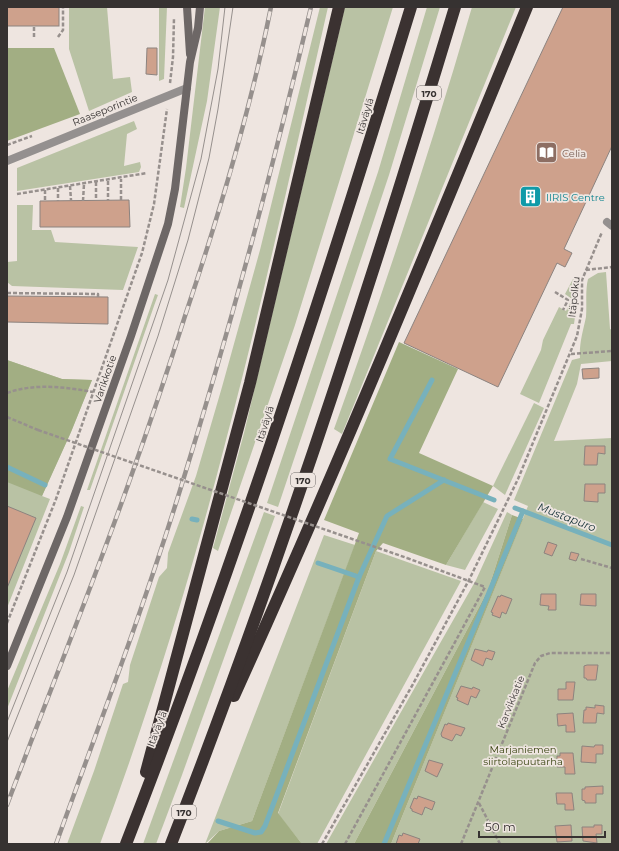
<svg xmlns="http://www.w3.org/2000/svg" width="619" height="851" viewBox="0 0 619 851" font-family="Montserrat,sans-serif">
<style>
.green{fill:#b9c2a4}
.forest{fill:#a2ae83}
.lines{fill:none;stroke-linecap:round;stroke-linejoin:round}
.stream{stroke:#77b1bc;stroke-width:5}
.building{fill:#cea18c;stroke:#8c837f}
.path{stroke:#97908d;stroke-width:2.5;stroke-dasharray:4 2;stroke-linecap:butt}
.lane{stroke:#94908f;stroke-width:8}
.street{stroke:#94908f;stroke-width:8}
.secondary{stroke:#6d6766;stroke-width:8}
.highway{stroke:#3b3231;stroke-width:12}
.tram{stroke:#96908d;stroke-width:1}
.rail-casing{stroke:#96908d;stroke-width:4.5}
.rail{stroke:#eee5e0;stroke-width:3;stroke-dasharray:9;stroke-linecap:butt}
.path-bridge{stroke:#97908d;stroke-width:2.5;stroke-dasharray:4 2;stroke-linecap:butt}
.labels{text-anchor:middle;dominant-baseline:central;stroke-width:3.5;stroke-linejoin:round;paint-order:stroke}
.shield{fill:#eee5e0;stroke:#6d6866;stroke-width:1}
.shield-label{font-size:9px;font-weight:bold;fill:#363231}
.street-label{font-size:10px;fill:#363231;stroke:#eee5e0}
.education-label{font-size:10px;fill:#785e54;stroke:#eee5e0;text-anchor:start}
.culture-label{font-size:10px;fill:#0d838f;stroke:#eee5e0;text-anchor:start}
.park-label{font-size:10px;fill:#394411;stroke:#eee5e0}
.water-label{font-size:11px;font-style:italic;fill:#112f34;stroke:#eee5e0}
</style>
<rect width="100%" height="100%" fill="#eee5e0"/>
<!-- green -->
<g class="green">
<polygon points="69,7 107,7 113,79 130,77 132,92 89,111 69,49"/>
<polygon points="159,7 167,7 164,79 159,81"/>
<polygon points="205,7 220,7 207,101 184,208 180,207 186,168"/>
<path d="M320,7H328C295,152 264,297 226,440C191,577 149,712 100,844H67L94,771L123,684L128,682L130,665L159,577L167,568L168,553L196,476L222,387L260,250Z"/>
<polygon points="345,7 393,7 295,325 218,551 213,548 244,433"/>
<polygon points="427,7 440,7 389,175 278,507 267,503 378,172"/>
<path d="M472,7H516L342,434L334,429C384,290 431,149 472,7Z"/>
<polygon points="134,121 137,129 127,134 124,166 140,162 141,167 139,172 17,191 17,168"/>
<polygon points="17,205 33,205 32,230 51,230 55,242 138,247 123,290 12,286 7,282 7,262 17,261"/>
<path d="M606,272L610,329L612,330V361L581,364L577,384L554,441L612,438V844H391L528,506L514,500L572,360L580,358C579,344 583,331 586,317C587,304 585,291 588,279L598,273Z"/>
<polygon points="577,278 576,309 574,324 571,324 539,403 520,394 541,350 543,340 559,307 566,311 572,299 565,294 573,279"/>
<polygon points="155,294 158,295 154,306 90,490 87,490"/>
<polygon points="7,360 62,379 92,380 71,432 42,496 50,499 7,608"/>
<polygon points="534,403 544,408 505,495 493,486"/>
<polygon points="483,502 498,509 465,570 446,565"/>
<polygon points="81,506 84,507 69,552 7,709 7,691 60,564"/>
<polygon points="264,512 275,516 182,775 156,844 143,844"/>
<polygon points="507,512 512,515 488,590 354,844 326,844 476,580"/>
<polygon points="324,535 355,545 252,821 219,831 205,844"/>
<polygon points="376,551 461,581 317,844 302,844 278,814"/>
</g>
<!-- forest -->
<g class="forest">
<polygon points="7,48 54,48 80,114 7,141"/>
<polygon points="399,342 458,369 419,453 493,486 446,565 383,543 376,551 278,813 302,844 207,844 219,831 252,821 359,533 324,520"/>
<polygon points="7,360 62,379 92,380 71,432 42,496 7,482"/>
<polygon points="512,515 523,519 391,844 354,844 488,590"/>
</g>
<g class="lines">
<!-- stream -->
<g class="stream">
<polyline points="432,380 390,459 494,500"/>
<polyline points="7,467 45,485"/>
<polyline points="515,508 612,545"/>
<polyline points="192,519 197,520"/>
<polyline points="318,563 359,577 387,516 444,480"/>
<polyline points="218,821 255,833 261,832 265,826 359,577"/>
<polyline points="384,844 523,511"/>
</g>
</g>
<!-- building -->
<g class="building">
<rect x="7" y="7" width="52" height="19"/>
<polygon points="563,7 612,7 612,146 564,249 572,253 565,267 557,263 498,387 404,343"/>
<polygon points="147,48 157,48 157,75 146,74"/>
<polygon points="129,200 130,227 40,227 40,201"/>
<polygon points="7,296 108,297 108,324 7,322"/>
<polygon points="599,368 599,378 583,379 582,369"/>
<polygon points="585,446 605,446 605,454 598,453 597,465 584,465"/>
<polygon points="585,484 605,484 605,493 598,493 598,502 584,501"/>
<polygon points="7,506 36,518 7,588"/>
<polygon points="548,542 557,545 552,556 544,553"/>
<polygon points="571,552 579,554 576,561 569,559"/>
<polygon points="541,594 556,594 556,610 548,610 549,606 540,605"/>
<polygon points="581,594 596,594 596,606 580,605"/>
<polygon points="501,595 512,599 506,614 502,612 500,618 492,615 493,613 491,612 498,596 500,597"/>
<polygon points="475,649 487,652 488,650 495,652 492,660 486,658 483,666 471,660"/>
<polygon points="587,665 598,665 596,680 587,680 586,678 584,678 584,666"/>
<polygon points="566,682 575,682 573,700 558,700 558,689 566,689"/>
<polygon points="461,686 472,689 473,687 480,690 476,698 471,696 468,705 457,700 458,698 456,697"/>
<polygon points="595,705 604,706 604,714 597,713 596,723 583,723 584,710 586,710 586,707 595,708"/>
<polygon points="573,713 575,732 566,732 566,725 558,726 557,714"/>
<polygon points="448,723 465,728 461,736 456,734 452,741 442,737 441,734 445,724 447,725"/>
<polygon points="595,745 603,745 603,754 596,754 596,763 581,762 582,746 594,747"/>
<polygon points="560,753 573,753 575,774 565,774 565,767 557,767 557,756 560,756"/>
<polygon points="429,760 443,764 437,777 425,771"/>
<polygon points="603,786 603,794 596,794 596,803 585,803 585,801 582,800 582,789 585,789 585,787"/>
<polygon points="556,793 572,793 574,810 565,810 565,804 557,804"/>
<polygon points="418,796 435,802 432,810 425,807 422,815 412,811 412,809 410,808 414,798 417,799"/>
<polygon points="571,825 572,841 557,842 555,826"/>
<polygon points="594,825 602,825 602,834 596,834 597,843 583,841 582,827 594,827"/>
<polygon points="403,833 420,839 418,844 396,844 399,835 402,836"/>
</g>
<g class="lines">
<!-- path -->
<g class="path">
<polyline points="34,37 34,26"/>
<polyline points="58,37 63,30 63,7"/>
<polyline points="170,83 173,57 174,18"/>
<polyline points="7,145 32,136"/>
<polyline points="108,181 108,200"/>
<polyline points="96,182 96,200"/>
<polyline points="70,186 71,200"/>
<polyline points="58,188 58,201"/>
<polyline points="45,190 45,201"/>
<polyline points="17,194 147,173"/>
<polyline points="121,200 121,179"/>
<polyline points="83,201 84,184"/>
<polyline points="586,270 612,267"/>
<polyline points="555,292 568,300 563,310"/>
<polyline points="7,293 98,294 98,297"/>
<polyline points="571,354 612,351"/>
<path d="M7,393C34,383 66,387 93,392"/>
<polyline points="7,417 38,430"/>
<polyline points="581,559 612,568"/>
<polyline points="7,623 56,499 142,253 154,204 167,109"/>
<polyline points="479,803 500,844"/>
<polyline points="322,844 413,684 469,580 518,479 577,336 582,309 582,280 602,232"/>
<polyline points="345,844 485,587 407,558"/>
<polyline points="461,844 535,663 541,656 550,653 612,653"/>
</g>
<!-- lane -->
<polyline class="lane" points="607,222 612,226"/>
<!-- street -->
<polyline class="street" points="7,161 187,88"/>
<!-- secondary -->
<g class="secondary">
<polyline points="187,7 190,54"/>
<polyline points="7,666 67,517 131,336 168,224 175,189 190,62 198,28 200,7"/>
</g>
<!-- highway -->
<g class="highway">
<path d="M234,696C337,469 432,238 527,7"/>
<polyline points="146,772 250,383 339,7"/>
<path d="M126,844C233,569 325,289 411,7"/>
<path d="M171,844C278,570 370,289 455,7"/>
</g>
<!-- tram -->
<g class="tram">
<polyline points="7,722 67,572 168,280 201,159 218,69 225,7"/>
<polyline points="7,742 74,575 158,336 188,240 209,158 218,109 233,7"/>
</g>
<defs>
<g id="rail">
<path d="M7,805C47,698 90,592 128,485C148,429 167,373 185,316C219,215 250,112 271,7"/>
<path d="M56,844C99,725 144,607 181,487C230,329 273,168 311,7"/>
</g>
</defs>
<!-- rail casing -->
<use href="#rail" class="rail-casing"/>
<!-- rail -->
<use href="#rail" class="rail"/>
<!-- path-bridge -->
<polyline class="path-bridge" points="38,430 407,558"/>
</g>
<!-- icons -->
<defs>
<symbol id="library-square" viewBox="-11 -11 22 22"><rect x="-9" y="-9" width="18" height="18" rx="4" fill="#8d6e63" stroke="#eee5e0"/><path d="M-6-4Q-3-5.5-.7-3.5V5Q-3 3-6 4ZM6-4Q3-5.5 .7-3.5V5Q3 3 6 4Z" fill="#fff"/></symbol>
<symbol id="building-square" viewBox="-11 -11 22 22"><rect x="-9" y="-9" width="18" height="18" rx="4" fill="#0f9aa8" stroke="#eee5e0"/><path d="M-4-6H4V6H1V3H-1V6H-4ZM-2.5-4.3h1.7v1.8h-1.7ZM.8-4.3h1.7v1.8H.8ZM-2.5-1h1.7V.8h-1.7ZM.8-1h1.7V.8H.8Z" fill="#fff"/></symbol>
</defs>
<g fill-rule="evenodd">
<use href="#library-square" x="534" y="140" width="25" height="25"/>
<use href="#building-square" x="518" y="184" width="25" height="25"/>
</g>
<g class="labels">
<!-- shield labels -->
<g class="shield">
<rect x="417" y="86" width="24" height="14" rx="3"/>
<rect x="291" y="473" width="24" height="14" rx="3"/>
<rect x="172" y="805" width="24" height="14" rx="3"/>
</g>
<g class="shield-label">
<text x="429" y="93">170</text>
<text x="303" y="480">170</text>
<text x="184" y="812">170</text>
</g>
<!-- street labels -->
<g class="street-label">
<text transform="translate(105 110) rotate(-22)">Raaseporintie</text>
<text transform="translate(365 116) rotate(-73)">Itäväylä</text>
<text transform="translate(574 297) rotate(-84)">Itäpolku</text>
<text transform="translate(105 379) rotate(-71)">Varikkotie</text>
<text transform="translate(265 424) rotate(-72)">Itäväylä</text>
<text transform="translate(511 702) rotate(-68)">Karvikkatie</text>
<text transform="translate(157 729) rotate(-69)">Itäväylä</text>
</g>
<!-- education labels -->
<g class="education-label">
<text x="562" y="153">Celia</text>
</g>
<!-- culture labels -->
<g class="culture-label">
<text x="546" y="197">IIRIS Centre</text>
</g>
<!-- park labels -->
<g class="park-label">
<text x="523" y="749">Marjaniemen<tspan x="523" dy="12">siirtolapuutarha</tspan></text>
</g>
<!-- water labels -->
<g class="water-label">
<text transform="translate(567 517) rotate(21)">Mustapuro</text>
</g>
</g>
<!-- border -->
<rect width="619" height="851" fill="none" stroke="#363231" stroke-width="16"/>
<!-- scale -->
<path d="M479 831v6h126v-6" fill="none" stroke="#363231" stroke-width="2"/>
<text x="485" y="831" font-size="12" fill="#363231" stroke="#eee5e0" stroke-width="3" paint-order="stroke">50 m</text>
</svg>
